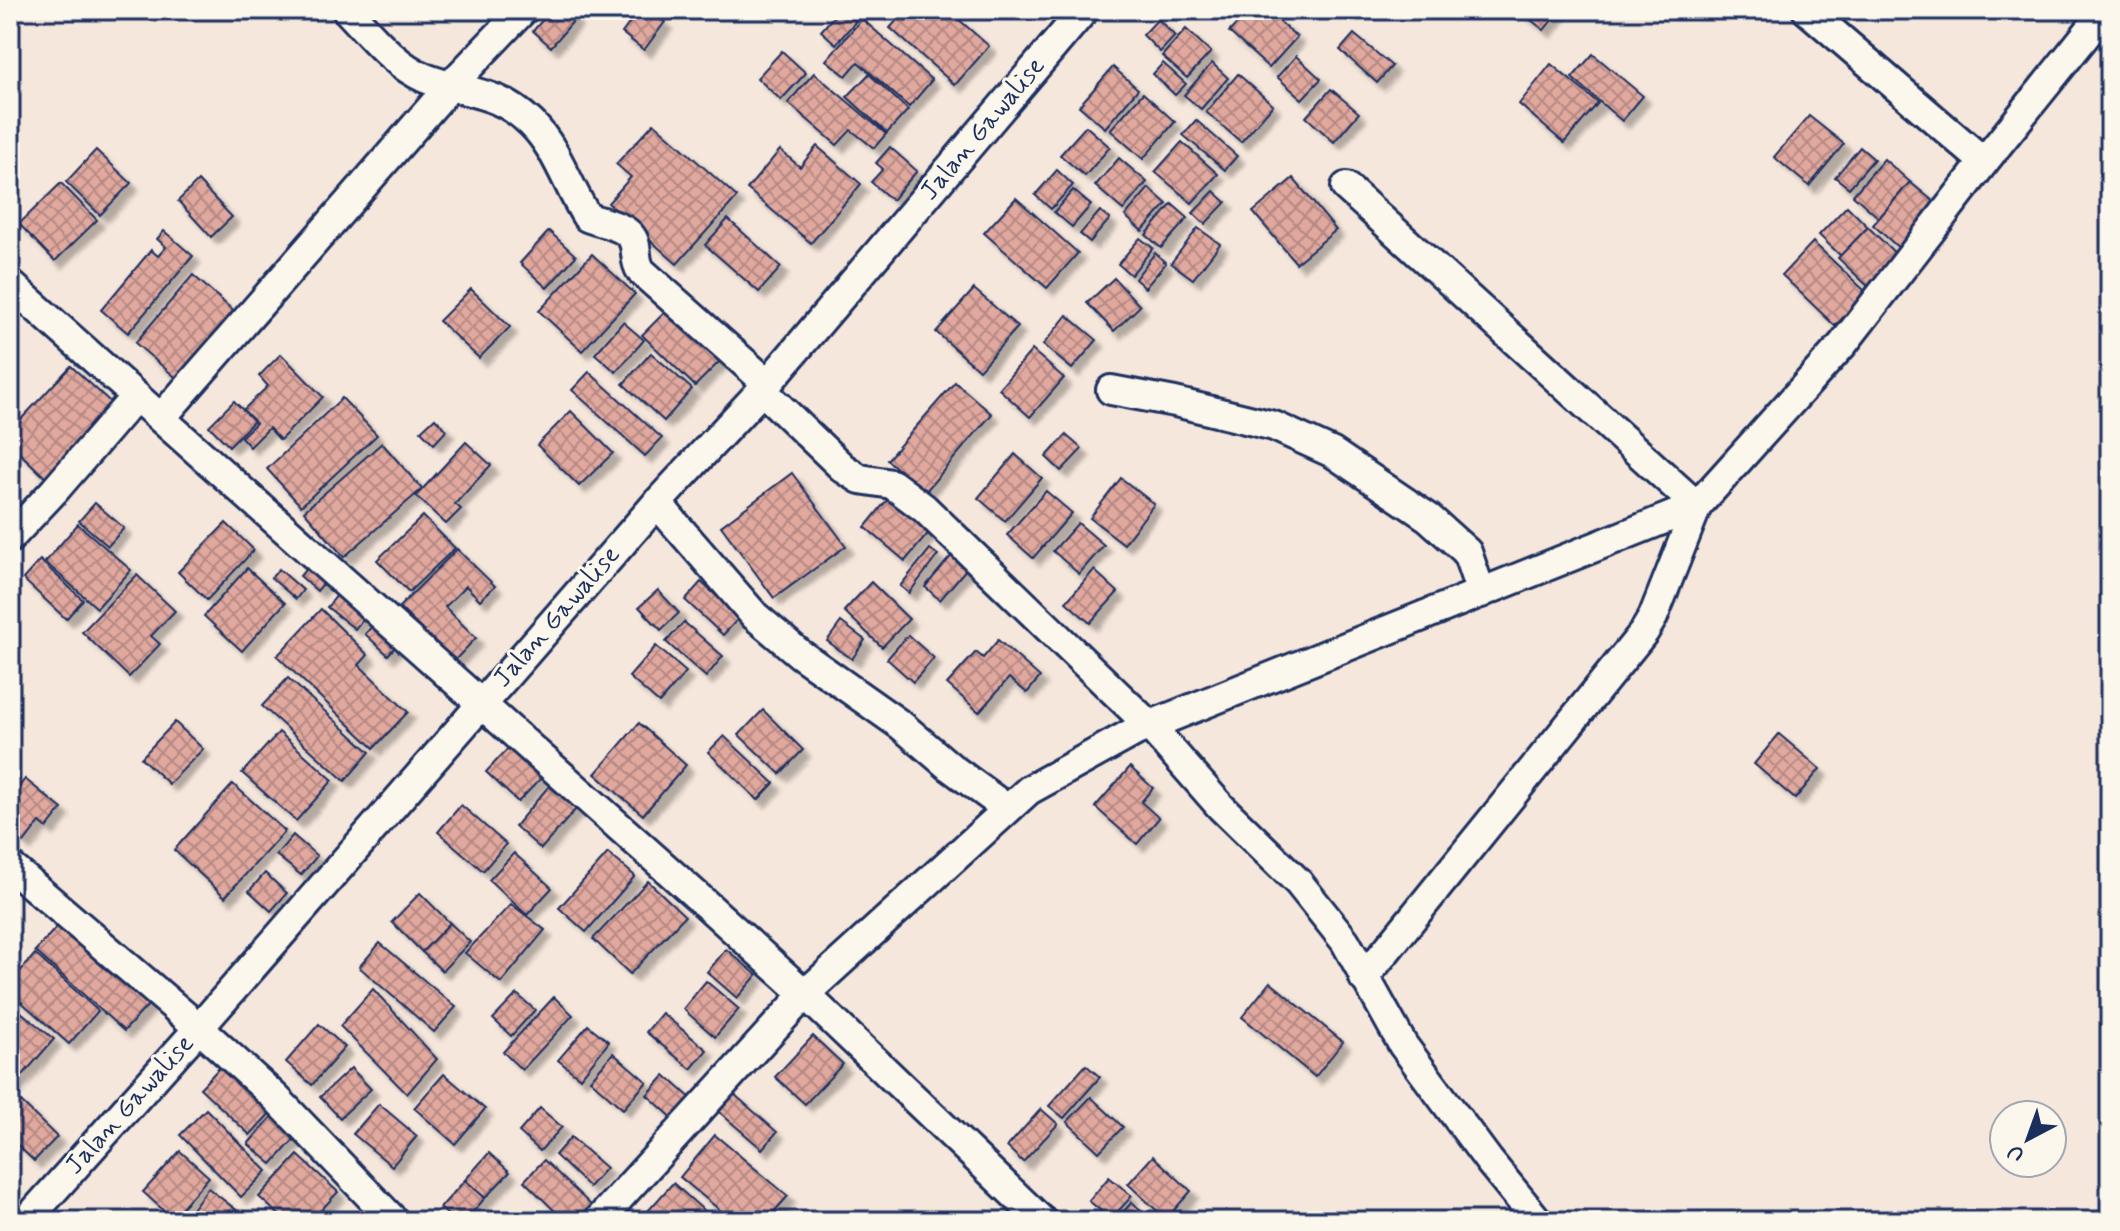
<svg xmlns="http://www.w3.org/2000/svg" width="2120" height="1231" viewBox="0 0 2120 1231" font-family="Mynerve,sans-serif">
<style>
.building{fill:url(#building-cross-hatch);stroke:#1b2f5e;stroke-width:2;filter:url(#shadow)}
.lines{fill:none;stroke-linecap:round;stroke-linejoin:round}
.minor-casing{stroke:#1b2f5e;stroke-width:34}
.minor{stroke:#fbf7ec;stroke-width:28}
.labels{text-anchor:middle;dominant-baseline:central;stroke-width:6;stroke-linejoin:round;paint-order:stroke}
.street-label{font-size:26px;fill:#1b2f5e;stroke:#fbf7ec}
</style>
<defs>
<pattern id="building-cross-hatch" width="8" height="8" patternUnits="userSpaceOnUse" patternTransform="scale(2)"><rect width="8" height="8" fill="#e1a89e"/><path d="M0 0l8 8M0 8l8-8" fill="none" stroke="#b68984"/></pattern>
<filter id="shadow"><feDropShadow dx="7" dy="7" stdDeviation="2" flood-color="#0004"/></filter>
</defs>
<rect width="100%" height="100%" fill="#f6e7dc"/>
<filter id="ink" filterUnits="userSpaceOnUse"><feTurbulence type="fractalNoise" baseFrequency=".0125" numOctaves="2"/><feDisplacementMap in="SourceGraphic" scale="16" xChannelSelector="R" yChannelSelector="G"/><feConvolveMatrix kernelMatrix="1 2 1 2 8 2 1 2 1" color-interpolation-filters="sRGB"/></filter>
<g filter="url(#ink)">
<!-- building -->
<g class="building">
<polygon points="551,10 565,10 575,19 551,47 533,31"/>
<polygon points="639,10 649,10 665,22 644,50 622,33"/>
<polygon points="839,10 856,21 836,44 821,31"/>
<polygon points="906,10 948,10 989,46 955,85 890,28"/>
<polygon points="1250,10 1267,10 1297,37 1269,68 1229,32"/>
<polygon points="1518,10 1560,10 1544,30"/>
<polygon points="862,19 932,80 909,107 858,62 846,76 826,60"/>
<polygon points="1158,19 1175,36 1160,52 1143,35"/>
<polygon points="1186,29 1211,52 1187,78 1162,56"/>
<polygon points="1354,34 1392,66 1377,83 1340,50"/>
<polygon points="782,51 806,73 781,100 757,78"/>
<polygon points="1593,54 1643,96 1622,121 1572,78"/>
<polygon points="1296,56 1321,79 1302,99 1277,77"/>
<polygon points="1163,63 1186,84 1175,95 1153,74"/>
<polygon points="1212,63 1228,78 1201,109 1184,95"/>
<polygon points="1551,64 1598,103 1564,143 1519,104"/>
<polygon points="1113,67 1138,89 1105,128 1079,106"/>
<polygon points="814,73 886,134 874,148 851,130 837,145 788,103"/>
<polygon points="869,74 908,110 887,133 847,97"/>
<polygon points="1238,74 1273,105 1241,142 1206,112"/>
<polygon points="1331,89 1359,113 1334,142 1306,117"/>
<polygon points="1143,93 1175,122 1143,159 1110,130"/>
<polygon points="1809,116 1844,144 1809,186 1774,157"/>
<polygon points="1196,120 1237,156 1225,170 1183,135"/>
<polygon points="654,123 737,197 677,264 608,203 631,177 616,164"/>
<polygon points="1086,126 1110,147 1085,176 1060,155"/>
<polygon points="1182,142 1218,174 1192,203 1155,172"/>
<polygon points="817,146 861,184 811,243 747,189 780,150 800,167"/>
<polygon points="890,147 917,171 892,200 871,182 883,169 876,163"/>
<polygon points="1860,147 1874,159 1849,188 1835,177"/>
<polygon points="96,150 131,183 100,215 66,182"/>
<polygon points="1119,158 1147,182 1123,210 1095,186"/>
<polygon points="1884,159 1910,182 1879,218 1853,195"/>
<polygon points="1057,170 1073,185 1051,209 1035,195"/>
<polygon points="1293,178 1336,230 1296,263 1253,212"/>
<polygon points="198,181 232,217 211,237 178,201"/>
<polygon points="1910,182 1938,205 1900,249 1873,225"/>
<polygon points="61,183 97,220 55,261 19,224"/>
<polygon points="1149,188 1167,204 1142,231 1125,216"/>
<polygon points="1073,190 1091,205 1072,227 1054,212"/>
<polygon points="1214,191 1226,202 1205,224 1193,213"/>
<polygon points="1016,198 1078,253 1047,288 984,233"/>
<polygon points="1172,204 1188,218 1161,248 1146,235"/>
<polygon points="1847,206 1868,227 1841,256 1819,235"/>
<polygon points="1100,211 1110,219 1090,242 1080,234"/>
<polygon points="728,219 781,267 759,292 705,245"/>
<polygon points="1868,227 1902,260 1873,291 1838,258"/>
<polygon points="1198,228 1220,244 1193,279 1171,263"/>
<polygon points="164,231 193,256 128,333 101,310 151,250 158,256 166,247 157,239"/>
<polygon points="549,231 576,256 547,288 520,263"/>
<polygon points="1140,238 1153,248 1131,275 1118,264"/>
<polygon points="1813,242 1867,293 1835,326 1782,275"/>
<polygon points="1155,253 1166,263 1145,288 1135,279"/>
<polygon points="592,254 635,294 582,351 539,311"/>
<polygon points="193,275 244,320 187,387 135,343"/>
<polygon points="1114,278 1140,306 1114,331 1087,303"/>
<polygon points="471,289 510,327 479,358 439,321"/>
<polygon points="974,289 1018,327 979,370 936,332"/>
<polygon points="674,303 726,355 695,386 642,335"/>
<polygon points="1067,315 1097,340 1072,369 1043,345"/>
<polygon points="623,322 644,340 616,372 595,354"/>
<polygon points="1032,350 1064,378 1030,417 999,389"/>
<polygon points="651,353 692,389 664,421 623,384"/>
<polygon points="281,354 323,397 280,440 269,428 250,447 241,437 256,423 243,410 268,386 259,376"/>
<polygon points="71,366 119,410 51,483 10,444 10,431"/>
<polygon points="589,372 662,438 645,456 572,390"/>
<polygon points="955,382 992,414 925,492 887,460"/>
<polygon points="342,398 377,435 301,506 267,469"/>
<polygon points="234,401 254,421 229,446 209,426"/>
<polygon points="571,411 613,453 579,486 537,445"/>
<polygon points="435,418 447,430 434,444 421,431"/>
<polygon points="1066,435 1082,449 1061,471 1046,457"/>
<polygon points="466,442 491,465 455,504 461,509 446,524 416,496"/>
<polygon points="382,443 422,489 344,557 304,511"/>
<polygon points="1015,454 1042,478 1005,521 978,498"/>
<polygon points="792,473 846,546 774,598 721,526"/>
<polygon points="1121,478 1154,504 1124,544 1090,518"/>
<polygon points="1046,491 1072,513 1033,558 1007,535"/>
<polygon points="891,495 931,530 905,561 865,527"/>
<polygon points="95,503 124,528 108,546 79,521"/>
<polygon points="423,516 455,548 409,592 377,560"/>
<polygon points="226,523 254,550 207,600 178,572"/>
<polygon points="1078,523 1104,545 1079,574 1053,551"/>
<polygon points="78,524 131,570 97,608 45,562"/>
<polygon points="457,549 495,586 480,600 466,586 445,607 476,638 453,662 399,607"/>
<polygon points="930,549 938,555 909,593 900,586"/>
<polygon points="952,555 967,568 940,600 925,587"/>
<polygon points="314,559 331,574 317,591 300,576"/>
<polygon points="40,560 83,600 66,619 23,579"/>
<polygon points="247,568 285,603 242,651 204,616"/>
<polygon points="279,569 303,590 296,599 271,578"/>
<polygon points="1094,570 1118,592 1090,623 1066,602"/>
<polygon points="137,575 175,611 151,636 160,644 129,677 82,632"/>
<polygon points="701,582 740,617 723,635 685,600"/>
<polygon points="871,582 909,619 882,647 844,611"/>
<polygon points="658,590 679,613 661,630 639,607"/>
<polygon points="338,594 365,616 355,629 327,607"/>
<polygon points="321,609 368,655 359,665 408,712 374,748 277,656"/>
<polygon points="684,622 723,656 706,677 666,642"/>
<polygon points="841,622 865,640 852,659 827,641"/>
<polygon points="374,624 396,646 388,655 365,634"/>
<polygon points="908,635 934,658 913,682 887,659"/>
<polygon points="998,640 1040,677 1027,693 1009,678 979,712 947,684 976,652 983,658"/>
<polygon points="656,646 686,672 659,703 629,677"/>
<polygon points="288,678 370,752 345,781 262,706"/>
<polygon points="763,710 803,750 780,774 739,735"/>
<polygon points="175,722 203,749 169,784 141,758"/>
<polygon points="639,723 686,765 643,815 595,774"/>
<polygon points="279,732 333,780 296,821 242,773"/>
<polygon points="1779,734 1820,769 1795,799 1754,764"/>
<polygon points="724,736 774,783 758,800 708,752"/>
<polygon points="513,743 546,773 518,802 486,772"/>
<polygon points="1130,767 1153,788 1141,802 1159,818 1137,844 1095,807"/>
<polygon points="25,779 62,809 47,828 40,822 24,843 10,832 10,798"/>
<polygon points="233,784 285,831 225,897 174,850"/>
<polygon points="549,786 576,809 541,849 515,826"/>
<polygon points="461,805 506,844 483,871 438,832"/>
<polygon points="293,835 317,856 301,875 276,855"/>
<polygon points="514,853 552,888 527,915 489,880"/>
<polygon points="608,853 635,876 586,932 559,908"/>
<polygon points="265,873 287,893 271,911 249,891"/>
<polygon points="648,881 685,916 630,974 593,939"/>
<polygon points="420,893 450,923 422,952 392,922"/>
<polygon points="511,904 545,930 501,983 465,953"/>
<polygon points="62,921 152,1001 124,1031 35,951"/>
<polygon points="450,923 470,942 442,971 422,952"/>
<polygon points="380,943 456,1007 434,1032 359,967"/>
<polygon points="726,949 757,975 737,998 707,972"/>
<polygon points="35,954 98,1011 69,1044 10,992 10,983"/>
<polygon points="706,981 739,1009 715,1037 683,1009"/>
<polygon points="1270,982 1343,1042 1315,1077 1242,1017"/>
<polygon points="373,989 437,1059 407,1094 340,1026"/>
<polygon points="517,994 535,1010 511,1036 493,1019"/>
<polygon points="554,997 573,1015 522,1070 503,1052"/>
<polygon points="10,1003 54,1039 10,1090"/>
<polygon points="662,1013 707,1050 691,1069 646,1032"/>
<polygon points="319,1024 345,1047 312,1085 286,1062"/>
<polygon points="588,1025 609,1042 580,1078 558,1060"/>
<polygon points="813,1036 843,1064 805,1104 775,1077"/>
<polygon points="613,1053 647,1082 623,1109 590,1080"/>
<polygon points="224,1063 273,1110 250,1135 200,1088"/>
<polygon points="1086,1065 1100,1077 1064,1118 1049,1106"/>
<polygon points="351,1068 371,1089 340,1118 320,1097"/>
<polygon points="444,1074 485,1109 455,1144 414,1108"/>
<polygon points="665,1075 694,1101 676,1121 647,1095"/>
<polygon points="734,1094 777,1132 762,1149 719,1112"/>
<polygon points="1091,1097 1123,1127 1099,1152 1067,1122"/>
<polygon points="18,1099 57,1137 34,1161 10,1138 10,1107"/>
<polygon points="379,1104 417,1136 392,1166 353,1134"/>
<polygon points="540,1108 562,1127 540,1151 519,1132"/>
<polygon points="206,1109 267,1171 241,1197 180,1135"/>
<polygon points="1041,1109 1058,1124 1023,1162 1007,1147"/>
<polygon points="274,1114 298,1135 272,1164 248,1144"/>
<polygon points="715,1135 788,1196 766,1221 733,1221 680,1177"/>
<polygon points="571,1137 606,1168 589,1187 555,1155"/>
<polygon points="180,1151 209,1177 172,1218 143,1192"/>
<polygon points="489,1153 510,1172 485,1198 465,1180"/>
<polygon points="298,1155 338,1192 311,1221 286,1221 259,1197"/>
<polygon points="1153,1156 1191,1191 1166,1219 1128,1184"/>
<polygon points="544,1160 595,1209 583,1221 565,1221 524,1181"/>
<polygon points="1109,1177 1132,1196 1111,1219 1089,1201"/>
<polygon points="465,1180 485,1198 465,1221 455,1221 440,1208"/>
<polygon points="673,1183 710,1216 705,1221 639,1221"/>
<polygon points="208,1188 243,1215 238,1221 191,1221 186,1217"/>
<polygon points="1132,1202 1152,1221 1115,1221"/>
</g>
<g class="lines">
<defs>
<g id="minor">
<path d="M347,10C370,34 394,65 425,78C465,94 496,89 531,123C557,148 568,187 587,217C603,224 632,225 635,246C637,256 635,262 641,271L767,383"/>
<polyline points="1807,10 1984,162"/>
<polyline points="1346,187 1697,506 1653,617 1644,632 1364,978"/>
<polyline points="10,284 698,897 805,994 1042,1221"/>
<polyline points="762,390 843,468 860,479 892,484 924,508 1150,726 1221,807 1298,882 1345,941 1403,1045 1489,1161 1538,1221"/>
<polyline points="1111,390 1175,402 1274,426 1333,453 1429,518 1467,552 1481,593"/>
<polyline points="161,418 451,85 523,10"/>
<polyline points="657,503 755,616 800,654 902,726 950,767 1006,808"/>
<polyline points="10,538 54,491 136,396"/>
<polyline points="10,866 199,1028 275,1097 394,1221"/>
<polyline points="26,1221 199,1028 657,503 762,390 1084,10"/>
<polyline points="598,1221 805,994 1029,790 1136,731 1697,506 1843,344 1984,162 2106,10"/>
</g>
</defs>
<!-- minor casing -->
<use href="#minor" class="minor-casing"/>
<!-- minor -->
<use href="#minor" class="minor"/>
</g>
</g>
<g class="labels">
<!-- street labels -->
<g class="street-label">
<text transform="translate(983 129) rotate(-50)">Jalan Gawalise</text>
<text transform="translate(557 617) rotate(-49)">Jalan Gawalise</text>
<text transform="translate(130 1105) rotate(-48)">Jalan Gawalise</text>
</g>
</g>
<!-- margin -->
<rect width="2120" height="1231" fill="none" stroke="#fbf7ec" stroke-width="40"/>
<rect x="20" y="20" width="2080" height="1191" fill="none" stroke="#1b2f5e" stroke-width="3" filter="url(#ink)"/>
<!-- north arrow -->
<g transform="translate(2028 1139) rotate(221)"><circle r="38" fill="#fbf7ec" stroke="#a1a7b3" stroke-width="2"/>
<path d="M0-6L14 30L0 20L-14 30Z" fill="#1b2f5e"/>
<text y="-12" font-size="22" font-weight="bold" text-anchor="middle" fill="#1b2f5e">U</text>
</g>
</svg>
